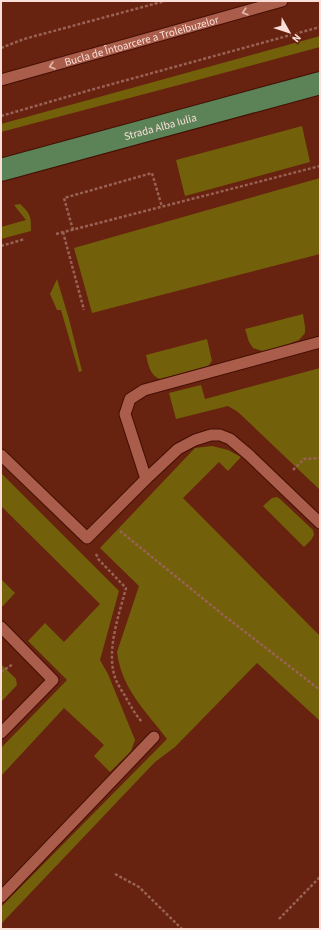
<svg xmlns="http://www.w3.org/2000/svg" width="321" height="930" viewBox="0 0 321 930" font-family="'Source Sans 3',sans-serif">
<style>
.green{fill:#73600a}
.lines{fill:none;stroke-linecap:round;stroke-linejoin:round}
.lane-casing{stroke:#420e03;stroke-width:13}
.primary-casing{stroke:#420e03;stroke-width:24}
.path{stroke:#996254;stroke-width:2.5;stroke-dasharray:3 2;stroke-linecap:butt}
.lane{stroke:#a95d4a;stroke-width:11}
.primary{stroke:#5c8357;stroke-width:22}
.oneway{stroke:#e2b8ad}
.labels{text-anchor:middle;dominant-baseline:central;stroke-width:3;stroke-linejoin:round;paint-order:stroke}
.street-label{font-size:11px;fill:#fadfd8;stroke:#672210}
</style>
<rect width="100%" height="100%" fill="#672210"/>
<!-- green -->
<g class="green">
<polygon points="320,36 320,47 190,82 1,132 1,124"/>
<polygon points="302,126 310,162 185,196 176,160"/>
<polygon points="320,178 320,254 92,313 74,248"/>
<path d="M20,204C31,214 31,217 31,231L1,239V227L26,220L14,205Z"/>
<polygon points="57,279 69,319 82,371 79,372 61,310 57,310 50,294"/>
<polygon points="303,314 305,327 305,333 299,340 275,349 262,351 253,348 249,342 245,329"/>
<path d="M207,339L212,361L208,366L160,379C150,376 148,364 146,355Z"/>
<polygon points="320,368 320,490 238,412 228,406 176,419 169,393 201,385 205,399"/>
<path d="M212,446L228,450L241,457L228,471L219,462L183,498L320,636V721L257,663L175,747L155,762L1,924V907L167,739C146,711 122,690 117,652L139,586L100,548L195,448Z"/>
<polygon points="1,473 119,591 100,660 108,674 135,740 131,751 110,772 94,756 104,745 64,708 1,776 1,748 67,680 28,641 45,623 64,642 100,604 1,506"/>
<polygon points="277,497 280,499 313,530 314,535 311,540 304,547 263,506 272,498"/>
<polygon points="1,579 15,593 3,606 1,606"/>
<polygon points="1,664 16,679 17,685 1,702"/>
</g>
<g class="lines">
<defs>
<g id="lane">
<path id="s1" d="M1,80L282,1"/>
<polyline points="1,455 87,538 146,479 178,449 195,440 211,435 220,435 230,439 249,455 320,523"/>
<polyline points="146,479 125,414 130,399 144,390 320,342"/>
<polyline points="1,627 53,680 1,733"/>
<polyline points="1,897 154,737"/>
</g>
<g id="primary">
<path id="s2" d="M1,170L320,83"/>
</g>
</defs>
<!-- lane casing -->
<use href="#lane" class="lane-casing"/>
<!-- primary casing -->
<use href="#primary" class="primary-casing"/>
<!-- path -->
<g class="path">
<polyline points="1,48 24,39 165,1"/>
<polyline points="1,116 94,89 320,27"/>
<polyline points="73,230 64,198 152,173 162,207"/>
<polyline points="63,232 84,310"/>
<polyline points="56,234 320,166"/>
<polyline points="1,246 25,239"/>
<polyline points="293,470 304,459 320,458"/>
<polyline points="120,531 222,614 320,690"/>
<path d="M96,554L99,560L126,588C119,615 105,653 116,680C118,685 122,691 125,696C130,705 135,714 142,722"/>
<polyline points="1,672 13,664"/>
<polyline points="115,874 139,887 182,929"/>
<polyline points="279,919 320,877"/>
</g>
<!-- lane -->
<use href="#lane" class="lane"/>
<!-- primary -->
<use href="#primary" class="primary"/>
</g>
<!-- one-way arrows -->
<defs><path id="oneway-chevron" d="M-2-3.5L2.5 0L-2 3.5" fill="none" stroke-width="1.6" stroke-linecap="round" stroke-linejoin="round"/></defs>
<g class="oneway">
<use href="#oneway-chevron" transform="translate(245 12) rotate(164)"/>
<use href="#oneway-chevron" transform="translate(52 66) rotate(164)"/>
</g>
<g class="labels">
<!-- street labels -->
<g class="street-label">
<text stroke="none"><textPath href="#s1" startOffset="146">Bucla de Întoarcere a Troleibuzelor</textPath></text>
<text stroke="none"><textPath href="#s2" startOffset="165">Strada Alba Iulia</textPath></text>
</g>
</g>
<!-- border -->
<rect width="321" height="930" fill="none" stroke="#fadfd8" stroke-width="4"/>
<!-- north arrow -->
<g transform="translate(289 32) rotate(129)" stroke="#672210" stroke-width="3" paint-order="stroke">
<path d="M0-3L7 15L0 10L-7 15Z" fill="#fadfd8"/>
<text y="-6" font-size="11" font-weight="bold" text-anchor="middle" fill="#fadfd8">N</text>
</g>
</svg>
